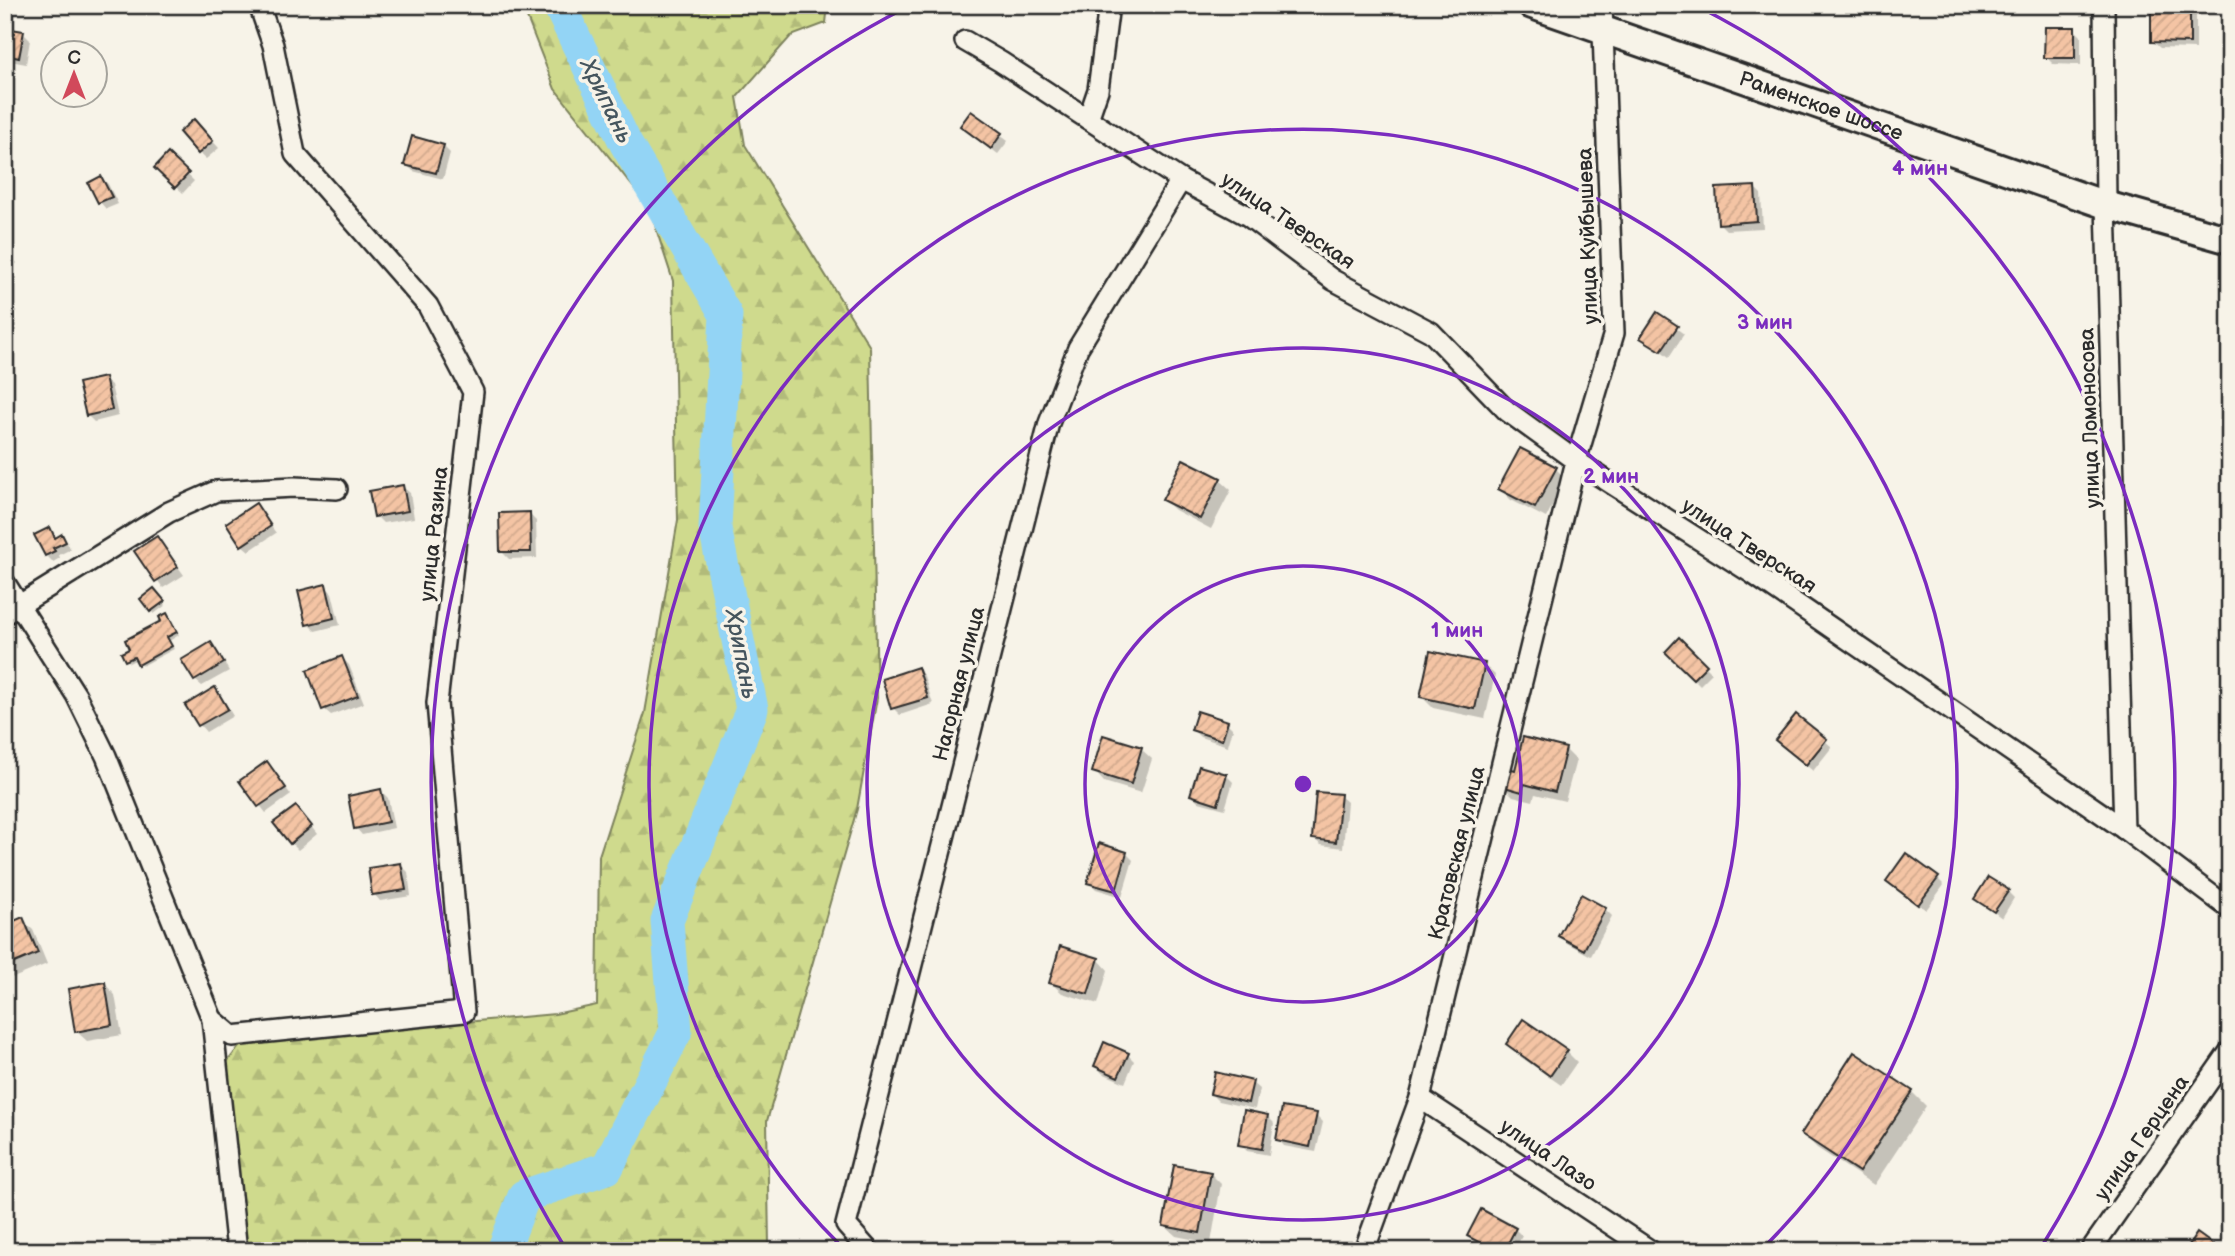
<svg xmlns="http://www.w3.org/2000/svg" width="2235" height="1256" viewBox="0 0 2235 1256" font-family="'Balsamiq Sans',sans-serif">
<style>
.forest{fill:url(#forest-firs);stroke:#7d825c;stroke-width:2}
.shadow{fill:#0003}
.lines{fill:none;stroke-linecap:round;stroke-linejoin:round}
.river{stroke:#93d4f5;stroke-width:33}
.building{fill:url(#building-hatch);stroke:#2b2b2b;stroke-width:2}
.street-casing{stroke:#2b2b2b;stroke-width:24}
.secondary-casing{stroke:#2b2b2b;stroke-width:32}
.street{stroke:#f7f3e8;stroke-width:19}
.secondary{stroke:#f7f3e8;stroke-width:26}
.ring{fill:none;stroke:#7b2cbf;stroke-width:3.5}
.labels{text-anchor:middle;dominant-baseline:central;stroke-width:7;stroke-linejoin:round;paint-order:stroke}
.street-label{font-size:21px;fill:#2b2b2b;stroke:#f7f3e8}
.water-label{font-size:23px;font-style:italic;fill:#45555e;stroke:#f7f3e8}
.centre{fill:#7b2cbf;stroke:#f7f3e8;stroke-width:3.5}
.ring-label{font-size:21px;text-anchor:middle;font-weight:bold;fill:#7b2cbf;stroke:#f7f3e8;stroke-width:7;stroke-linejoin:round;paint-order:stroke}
</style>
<defs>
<pattern id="forest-firs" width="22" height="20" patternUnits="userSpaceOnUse" patternTransform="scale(1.75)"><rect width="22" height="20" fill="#cfda8d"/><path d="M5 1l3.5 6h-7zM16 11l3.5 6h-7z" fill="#b2bb7a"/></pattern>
<pattern id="building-hatch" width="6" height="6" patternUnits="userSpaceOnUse" patternTransform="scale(1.75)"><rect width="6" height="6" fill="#f4c4a4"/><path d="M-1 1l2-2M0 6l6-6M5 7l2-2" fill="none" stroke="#d1a98d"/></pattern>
</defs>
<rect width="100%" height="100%" fill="#f7f3e8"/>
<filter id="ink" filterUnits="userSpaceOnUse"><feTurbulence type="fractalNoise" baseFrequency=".0143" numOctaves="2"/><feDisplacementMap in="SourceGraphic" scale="14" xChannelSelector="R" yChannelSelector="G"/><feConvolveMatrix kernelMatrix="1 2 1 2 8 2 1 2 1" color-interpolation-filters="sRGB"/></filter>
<g filter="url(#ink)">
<!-- forest -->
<polygon class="forest" points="522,5 828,5 826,23 791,36 737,97 745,145 870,347 877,698 857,809 767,1121 769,1246 773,1251 245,1251 227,1062 243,1042 555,1014 597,1005 599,856 645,713 678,520 673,281 649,207 555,89"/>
<!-- shadow -->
<g class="shadow">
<polygon points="13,5 54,5 54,7"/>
<polygon points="2189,7 2196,14 2196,49 2160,48 2153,42"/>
<polygon points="2074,29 2081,36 2081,65 2053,64 2046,57"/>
<polygon points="5,30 23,33 30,40 26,64 5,60"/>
<polygon points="971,113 1008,141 998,154 962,126"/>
<polygon points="201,128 219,148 206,159 199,153"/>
<polygon points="443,146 450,153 443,179 413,171 406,164"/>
<polygon points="168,156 194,181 183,193 156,168"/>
<polygon points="101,178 108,184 118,204 106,209 100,202 90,183"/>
<polygon points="1754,187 1761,194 1763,228 1726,230 1719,223"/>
<polygon points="5,251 17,263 5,274"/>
<polygon points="1658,315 1684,334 1669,357 1643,337"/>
<polygon points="104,379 111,385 118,416 94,422 87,415"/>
<polygon points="1184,461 1220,480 1231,490 1211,529 1175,510 1164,500"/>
<polygon points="1556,469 1566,479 1546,518 1511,500 1500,489"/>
<polygon points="403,487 410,493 414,518 383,523 376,516"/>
<polygon points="256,506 276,533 249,551 242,545"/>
<polygon points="529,514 536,521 537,558 509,559 502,552"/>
<polygon points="49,529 57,538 62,536 71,549 59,555 60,558 53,562 46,555"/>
<polygon points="157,538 184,575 163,588 137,551"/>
<polygon points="325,586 332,593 340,625 315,631 308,624"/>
<polygon points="157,593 166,605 154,614 151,611"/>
<polygon points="169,618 179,635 169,641 174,649 142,666 137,659 129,663 127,660"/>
<polygon points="1679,640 1712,673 1700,685 1667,652"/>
<polygon points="211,644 217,651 229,671 202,686 195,680"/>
<polygon points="342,658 349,665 364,703 331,715 324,709"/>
<polygon points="1484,665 1495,675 1485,719 1433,708 1422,697"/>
<polygon points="918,669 924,676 933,704 900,715 893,708"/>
<polygon points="215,690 221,696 233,716 206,732 200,725 188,706"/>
<polygon points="1227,723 1233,729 1228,746 1200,737 1193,730"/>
<polygon points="1825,741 1832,747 1813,771 1784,747"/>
<polygon points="1141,749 1152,759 1141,793 1104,782 1094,771"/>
<polygon points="1565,749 1576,760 1565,801 1535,794 1533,801 1513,796 1503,786 1516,772"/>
<polygon points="273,770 291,795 266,813 241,781"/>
<polygon points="1226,775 1233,782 1225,809 1199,802 1192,795"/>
<polygon points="381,791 388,798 394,828 362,835 356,828"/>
<polygon points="1340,796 1347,802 1343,848 1321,845 1314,839"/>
<polygon points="302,815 317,834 298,850 291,843"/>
<polygon points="1126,853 1133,860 1122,897 1096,889 1089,882"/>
<polygon points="401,865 408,872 411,896 380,901 374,894"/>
<polygon points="1937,878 1944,885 1926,910 1895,887"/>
<polygon points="2007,891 2014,898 2002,918 1976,899"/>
<polygon points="1605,909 1612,916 1591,956 1567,943 1560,936"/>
<polygon points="22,920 33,930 47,964 13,978 5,970 5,927"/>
<polygon points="1098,959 1108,970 1098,1004 1062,993 1051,983"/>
<polygon points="105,984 115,995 122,1035 87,1041 76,1031"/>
<polygon points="1508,1044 1567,1052 1577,1062 1561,1085 1518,1055"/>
<polygon points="1128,1055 1134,1061 1125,1083 1102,1073 1096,1066"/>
<polygon points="1252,1083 1259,1089 1255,1109 1218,1101 1211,1094"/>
<polygon points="1912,1092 1926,1106 1874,1185 1817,1148 1803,1134"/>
<polygon points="1316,1115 1323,1122 1316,1152 1284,1146 1278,1139"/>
<polygon points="1267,1116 1274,1123 1269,1155 1247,1151 1240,1144"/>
<polygon points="1210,1173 1221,1184 1211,1243 1176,1236 1165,1226"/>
<polygon points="1515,1229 1522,1236 1514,1251 1493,1251 1476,1242 1469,1235"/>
</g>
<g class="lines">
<!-- river -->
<polyline class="river" points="503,1251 524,1196 607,1168 676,1031 667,921 752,709 715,528 726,315 626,144 559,5"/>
</g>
<!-- building -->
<g class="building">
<polygon points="2151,6 2190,6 2190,43 2151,42"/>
<polygon points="2045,27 2075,27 2075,58 2044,58"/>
<polygon points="5,28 24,31 19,58 5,55"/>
<polygon points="971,111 1002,133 991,149 960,126"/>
<polygon points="194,119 213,141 198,154 179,132"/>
<polygon points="412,136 444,145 436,173 404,165"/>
<polygon points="168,153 189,173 175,188 154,168"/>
<polygon points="101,176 112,197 98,203 88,183"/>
<polygon points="1755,186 1757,221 1718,224 1716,188"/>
<polygon points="1657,312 1678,326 1661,351 1640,338"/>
<polygon points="2230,338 2230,374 2228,374 2226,339"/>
<polygon points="105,377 112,410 86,416 78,383"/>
<polygon points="1520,448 1557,467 1535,508 1498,489"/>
<polygon points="1183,459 1221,478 1200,519 1162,500"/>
<polygon points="403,485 408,511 374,517 369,491"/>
<polygon points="256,503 271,526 241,546 226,523"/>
<polygon points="530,512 531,552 500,552 499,513"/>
<polygon points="50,527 55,538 62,534 66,542 53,548 55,551 45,556 34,535"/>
<polygon points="157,536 178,567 155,582 134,551"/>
<polygon points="326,584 334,618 306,625 298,591"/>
<polygon points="154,588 165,601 150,612 140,599"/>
<polygon points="167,613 177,632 167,637 172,646 138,665 134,657 125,661 121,653 129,649 125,640 161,621 159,617"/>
<polygon points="2226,620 2230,620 2230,652 2229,652"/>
<polygon points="1679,637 1707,665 1693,679 1665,652"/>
<polygon points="211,642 224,663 194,681 181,660"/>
<polygon points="1430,651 1485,663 1475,709 1420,697"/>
<polygon points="342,656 358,696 322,710 307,670"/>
<polygon points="918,667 928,698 891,709 882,679"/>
<polygon points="215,687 228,709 198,726 185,705"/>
<polygon points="1197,711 1228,721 1222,740 1191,730"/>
<polygon points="1796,714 1827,739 1806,765 1775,740"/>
<polygon points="1103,735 1142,747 1131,784 1092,772"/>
<polygon points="1523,737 1566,748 1555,792 1524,784 1522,792 1501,786 1506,767 1515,770"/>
<polygon points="267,761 286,788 258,807 239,781"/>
<polygon points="1199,766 1227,774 1218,804 1190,795"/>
<polygon points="381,789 388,822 354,829 348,796"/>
<polygon points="1316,792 1341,794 1336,842 1312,839"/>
<polygon points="296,806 312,826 290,844 273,823"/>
<polygon points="1099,843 1127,852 1116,891 1087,883"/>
<polygon points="1906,853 1939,877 1918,905 1886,881"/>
<polygon points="401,863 406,890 372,895 368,868"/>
<polygon points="1988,877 2009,890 1994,912 1974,899"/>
<polygon points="1581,894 1606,908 1584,950 1558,936"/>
<polygon points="23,917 38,953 5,967 5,925"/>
<polygon points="1060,946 1099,958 1088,994 1049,983"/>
<polygon points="105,982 112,1025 75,1032 68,989"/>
<polygon points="1523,1019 1568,1050 1550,1076 1506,1044"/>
<polygon points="1104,1042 1129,1053 1118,1077 1094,1066"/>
<polygon points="1854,1052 1913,1091 1859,1172 1801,1134"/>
<polygon points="1215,1072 1253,1081 1248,1103 1210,1094"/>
<polygon points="1282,1107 1317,1113 1310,1147 1276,1140"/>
<polygon points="1244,1110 1268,1115 1262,1149 1238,1145"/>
<polygon points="1174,1165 1211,1172 1200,1233 1163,1226"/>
<polygon points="1481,1209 1516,1228 1504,1251 1496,1251 1467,1236"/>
<polygon points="2197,1233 2222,1251 2185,1251"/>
</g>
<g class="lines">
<defs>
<g id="street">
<polyline points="2104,5 2106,205 2124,829"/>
<polyline points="965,41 1001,62 1181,180 1248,216 1333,280 1431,332 1507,411 1576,461 1753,574 2124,829 2230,909"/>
<polyline points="1088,119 1098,90 1109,5"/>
<polyline points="5,583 76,695 106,756 212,1019 232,1036 464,1012 437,703 473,392 428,306 295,154 273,45 259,5"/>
<polyline points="5,614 169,512 216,491 294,487 337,489"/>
<polyline points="212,1019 237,1251"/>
<polyline points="1420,1098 1651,1251"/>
<polyline points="869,1251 846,1225 1049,423 1078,348 1181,180"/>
<polyline points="1364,1251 1420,1098 1576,461 1614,333 1602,5"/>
<polyline points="2090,1251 2230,1051"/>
</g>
<g id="secondary">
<path id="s1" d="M1532,5L2106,205L2230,240"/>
</g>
</defs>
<!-- street casing -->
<use href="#street" class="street-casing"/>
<!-- secondary casing -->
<use href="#secondary" class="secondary-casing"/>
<!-- street -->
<use href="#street" class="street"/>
<!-- secondary -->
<use href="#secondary" class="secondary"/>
</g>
</g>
<!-- distance rings -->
<g class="ring">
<circle cx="1303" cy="784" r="218"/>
<circle cx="1303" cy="784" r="436"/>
<path d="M845 1250A654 654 0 1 1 1761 1250"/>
<path d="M564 1246A872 872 0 0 1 907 7M1699 7A872 872 0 0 1 2042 1246"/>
</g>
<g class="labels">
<!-- street labels -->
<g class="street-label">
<text stroke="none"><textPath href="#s1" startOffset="306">Раменское шоссе</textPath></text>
<text transform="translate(1288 221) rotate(34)">улица Тверская</text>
<text transform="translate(1588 236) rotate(-92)">улица Куйбышева</text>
<text transform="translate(2090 418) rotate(-92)">улица Ломоносова</text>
<text transform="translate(434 534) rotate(-84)">улица Разина</text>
<text transform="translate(1749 546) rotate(33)">улица Тверская</text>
<text transform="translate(959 684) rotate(-76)">Нагорная улица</text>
<text transform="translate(1457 853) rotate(-76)">Кратовская улица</text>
<text transform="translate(2142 1138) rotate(-55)">улица Герцена</text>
<text transform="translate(1548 1155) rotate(34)">улица Лазо</text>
</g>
<!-- water labels -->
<g class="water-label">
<text transform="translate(606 101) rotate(64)">Хрипань</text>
<text transform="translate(741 654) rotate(79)">Хрипань</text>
</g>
</g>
<circle cx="1303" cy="784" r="10" class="centre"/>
<g class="ring-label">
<text x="1920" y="175">4 мин</text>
<text x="1765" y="329">3 мин</text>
<text x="1611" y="483">2 мин</text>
<text x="1457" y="637">1 мин</text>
</g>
<!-- margin -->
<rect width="2235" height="1256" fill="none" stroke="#f7f3e8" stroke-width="28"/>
<rect x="14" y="14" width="2207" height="1228" fill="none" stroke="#2b2b2b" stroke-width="2.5" filter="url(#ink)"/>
<!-- north arrow -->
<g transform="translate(74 74)"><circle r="33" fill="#f7f3e8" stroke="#a5a39c" stroke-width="2"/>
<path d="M0-5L12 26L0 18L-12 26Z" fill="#d1495b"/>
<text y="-10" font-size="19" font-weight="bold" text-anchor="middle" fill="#2b2b2b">С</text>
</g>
</svg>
